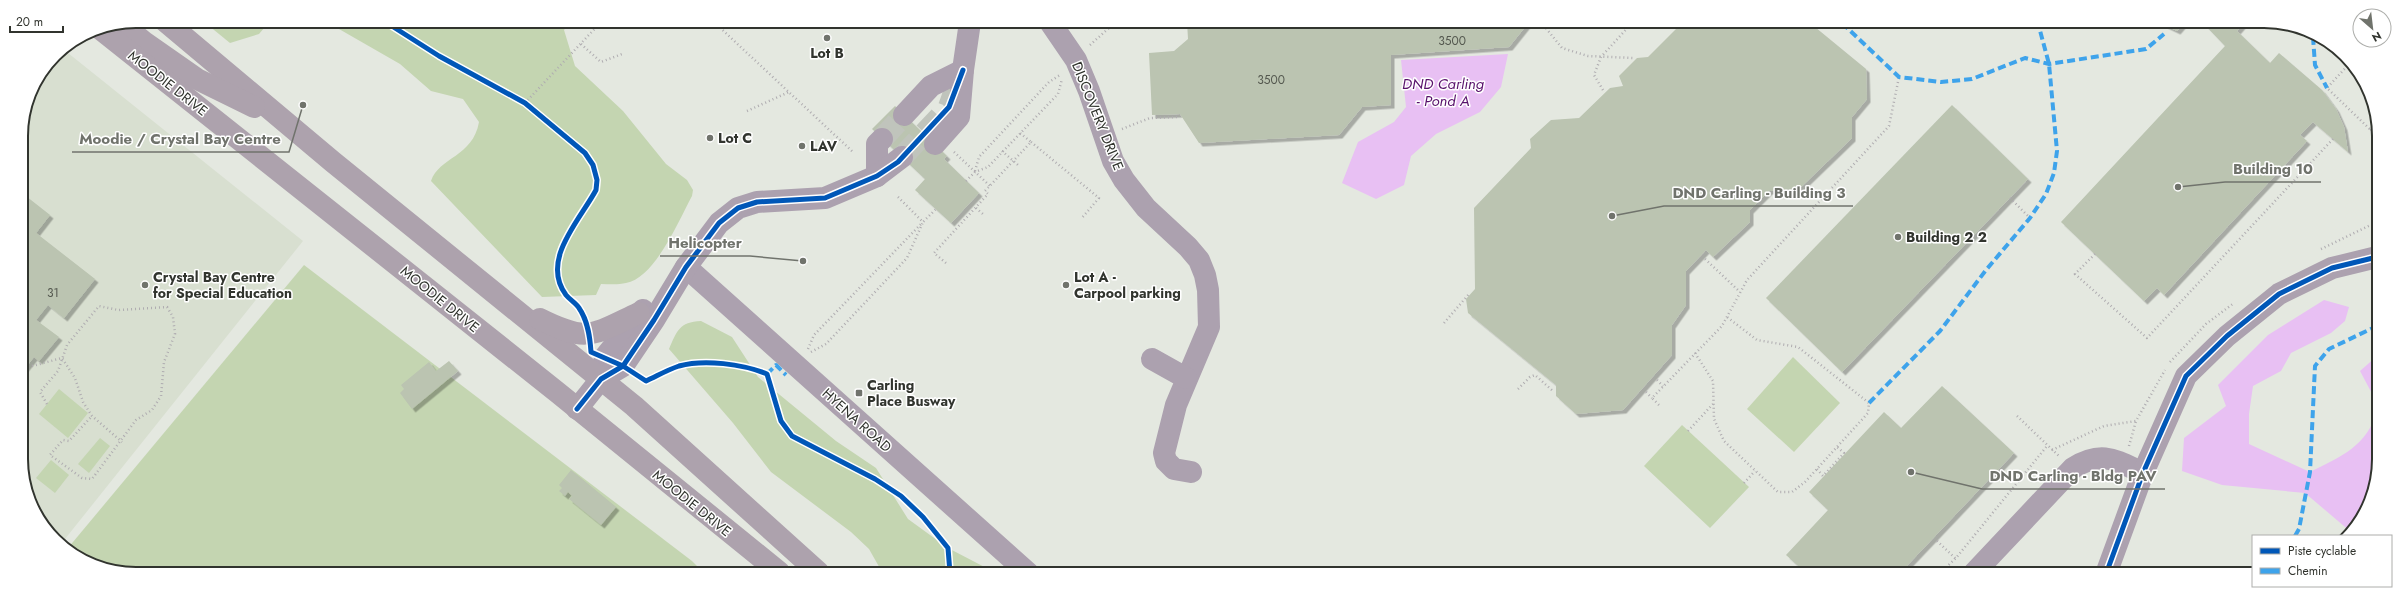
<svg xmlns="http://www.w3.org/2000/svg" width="2400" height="595" viewBox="0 0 2400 595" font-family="Jost,sans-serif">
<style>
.built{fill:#d8dfd0}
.green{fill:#c4d5b1}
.water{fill:#e8c0f3}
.building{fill:#bbc4b1;filter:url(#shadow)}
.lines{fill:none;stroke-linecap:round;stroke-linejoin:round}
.minor-tunnel{stroke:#c0c4bc;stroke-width:22;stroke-dasharray:22 11;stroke-linecap:butt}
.path{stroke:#afacb0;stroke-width:2.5;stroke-dasharray:1 3;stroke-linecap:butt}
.minor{stroke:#aca1af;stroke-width:22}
.major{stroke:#ada2ad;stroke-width:22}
.quiet{stroke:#3ea3eb;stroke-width:4;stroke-dasharray:8 4;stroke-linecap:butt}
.cycleway-casing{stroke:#fff;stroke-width:8}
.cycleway{stroke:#0057b8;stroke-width:5}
.poi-dot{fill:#70736c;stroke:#fff;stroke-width:1.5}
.labels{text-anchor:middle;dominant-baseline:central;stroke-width:3;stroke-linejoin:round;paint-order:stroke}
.number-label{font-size:12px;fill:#54584f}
.poi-label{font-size:14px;font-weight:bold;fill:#31342e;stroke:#fff;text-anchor:start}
.street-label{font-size:14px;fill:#31342e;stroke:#fff}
.water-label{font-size:15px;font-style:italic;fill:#58116b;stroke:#fff}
.rim{fill:none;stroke:#31342e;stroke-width:2}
.leader{fill:none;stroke:#70736c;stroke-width:1.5}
.callout-dot{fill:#70736c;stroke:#fff;stroke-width:1.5}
.callout-label{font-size:15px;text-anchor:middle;font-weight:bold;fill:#70736c;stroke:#fff;stroke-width:3;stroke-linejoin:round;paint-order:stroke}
</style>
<defs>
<filter id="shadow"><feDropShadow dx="3.5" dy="3.5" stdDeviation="0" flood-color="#0004"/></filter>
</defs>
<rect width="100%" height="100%" fill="#e4e8e0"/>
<!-- built -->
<polygon class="built" points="63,49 303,241 61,544 55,541 23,482 21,129 30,92 55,54"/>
<!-- green -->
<g class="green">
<polygon points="203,21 270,21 259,34 230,43"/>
<path d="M270,21H571L564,30L575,66L623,111L666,164L687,180L693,190L692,196C679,220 655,278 626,283C618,285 609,284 601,284L596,295L542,297L431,181C439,157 473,157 479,122L463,99L431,91L400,64L339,29Z"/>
<polygon points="304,265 692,561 703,572 113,572 68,548"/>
<path d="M701,321L732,337L758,377L836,441L876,468L908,519L948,548L996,573L882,572L869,549L851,532L771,472L733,423L669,349C677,331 679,322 701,321Z"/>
<polygon points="1793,357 1840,403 1794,452 1747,409"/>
<polygon points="59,389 88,413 68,438 39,414"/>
<polygon points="1682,425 1749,487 1710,528 1644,466"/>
<polygon points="100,438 110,446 89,473 78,464"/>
<polygon points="51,460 69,475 55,493 36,478"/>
</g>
<!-- water -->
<g class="water">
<polygon points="1508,54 1501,87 1480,112 1436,134 1411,156 1404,185 1376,199 1342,183 1358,142 1394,122 1406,107 1401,60"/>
<path d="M2324,300L2349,307L2345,321L2331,333L2291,353L2281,371L2253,386L2249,414V444L2310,472C2340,457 2368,446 2377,410C2377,459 2384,492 2351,532L2305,493L2222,485L2182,471L2184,438L2226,406L2218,385L2268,335Z"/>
<polygon points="2377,356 2377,403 2360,371"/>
</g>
<!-- building -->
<g class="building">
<polygon points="1187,22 1529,22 1509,47 1391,55 1391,105 1362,107 1339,135 1199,143 1180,114 1152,115 1149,53 1174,51 1188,39"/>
<polygon points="1682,23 1810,23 1866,69 1867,99 1852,117 1852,138 1799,189 1769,191 1750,210 1750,222 1713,257 1706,250 1686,271 1686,305 1672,325 1672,355 1623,410 1576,414 1556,396 1556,385 1468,313 1466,299 1475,289 1474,208 1531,148 1530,139 1551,120 1579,118 1610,88 1623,86 1619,76 1637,58 1648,57"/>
<polygon points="2160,23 2184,23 2177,31"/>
<polygon points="2203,23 2244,23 2237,31 2270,63 2279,53 2322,90 2336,109 2344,127 2348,152 2313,122 2300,135 2307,141 2164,295 2157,288 2144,301 2061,222 2225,46"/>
<polygon points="1952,105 2028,179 1842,372 1766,298"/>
<polygon points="895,106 947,156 944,159 979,193 951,223 915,190 925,179 872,129"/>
<polygon points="22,193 50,215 36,233 95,279 64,318 48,305 36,320 59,337 39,361 34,357 23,371 22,279 27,272 22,268"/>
<polygon points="449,361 458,371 412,409 400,393 404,389 401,385 429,362 436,371"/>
<polygon points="1942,386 2014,453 1900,573 1806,573 1786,555 1828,510 1809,492 1884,412 1901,428"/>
<polygon points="571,470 616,507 601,525 569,499 572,496 568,492 565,496 559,491 562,488 559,485"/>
</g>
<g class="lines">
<!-- minor-tunnel -->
<g class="minor-tunnel">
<polyline points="882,139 904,115"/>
<polyline points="902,157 949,107 959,79"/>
</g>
<!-- path -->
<g class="path">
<polyline points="714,22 854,153"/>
<polyline points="1541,22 1562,48 1588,56 1633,58"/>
<polyline points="581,44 601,62 622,54"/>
<polyline points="1090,45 1109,28"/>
<polyline points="2350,63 2327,88 2377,136"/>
<polyline points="2348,65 2354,71"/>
<polyline points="1603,90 1594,75 1601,57 1632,23"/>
<polyline points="525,103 602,21"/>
<polyline points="747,111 789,92"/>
<polyline points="1122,129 1150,118 1179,117"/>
<polyline points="2370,130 2377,123"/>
<polyline points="1031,142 1099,198 1081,219"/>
<polyline points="1002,151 1018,165"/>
<polyline points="954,152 990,186"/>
<polyline points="975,171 979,157 1049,82 1060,75"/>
<polyline points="966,181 975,172 988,167 1058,94 1062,79"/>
<polyline points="898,197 923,222 936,209"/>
<polyline points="2010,198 2030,218"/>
<polyline points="976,208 984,215"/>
<polyline points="2321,249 2377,222"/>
<polyline points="2095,254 2075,274 2147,338 2333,139"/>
<polyline points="1705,259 1740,292"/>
<polyline points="946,263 934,253 988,194 985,191 1031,142 1020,133"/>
<polyline points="1444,323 1469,294"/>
<polyline points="808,349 814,335 922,223"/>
<polyline points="811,352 826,344 907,258 923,222"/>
<polyline points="1695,353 1713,381 1714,419 1724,441 1778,492 1792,492 1805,482 1868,413 1869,403 1798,347 1757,340 1727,317"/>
<polyline points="2170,362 2206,324 2234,303"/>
<polyline points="32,366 62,358 75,378 83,402 92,416 122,442"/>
<polyline points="1657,380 1663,386"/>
<polyline points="1518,389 1530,377 1535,375 1554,392"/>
<polyline points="1646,392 1652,398"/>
<polyline points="47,404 40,392 58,371 67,345 99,306 118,310 167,307 173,317 175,334 164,362 161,396 152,410 136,420 92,479 82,478 50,455 63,440 69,441 92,416"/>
<polyline points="1659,405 1652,398 1722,326 1747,280 1889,126 1899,77"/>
<polyline points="2017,416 2059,456"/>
<polyline points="1688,431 1713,404"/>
<polyline points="2129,446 2136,421"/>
<polyline points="2052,450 2104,426 2136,421 2165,370"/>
<polyline points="1817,469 1823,476 1844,453 1837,447"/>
<polyline points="1744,483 1755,471"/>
<polyline points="1937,541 1957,560"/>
<polyline points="1940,573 1956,558 2047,446"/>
</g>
<!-- minor -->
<g class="minor">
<polyline points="1050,22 1076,60 1089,91 1113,161 1124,180 1146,208 1188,247 1199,260 1205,275 1208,290 1209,327 1176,405 1164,453 1166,461 1174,469 1191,472"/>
<polyline points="904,115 931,86 963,70"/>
<polyline points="935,144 959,117 963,70 970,22"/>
<polyline points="877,176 877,144 882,139"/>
<polyline points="686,267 1028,573"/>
<polyline points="1152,359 1186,378"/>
<polyline points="601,379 605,357 643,310"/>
<polyline points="577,409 601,379 623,366 654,320 686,267 719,223 738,208 757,202 825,198 877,176 902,157"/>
<path d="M1974,573L2073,468C2102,450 2115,460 2143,473"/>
<polyline points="2106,574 2143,473 2186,376 2227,336 2279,294 2332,268 2377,257"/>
</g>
<!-- major -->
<g class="major">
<polyline points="165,21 333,162 634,406 818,572"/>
<polyline points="122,24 144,42 197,79 254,107"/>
<polyline points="99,28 557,392 779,572"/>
<path d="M540,319C588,343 592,335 639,313"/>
</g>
<!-- quiet -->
<g class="quiet">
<polyline points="1842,23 1899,77 1941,82 1972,79 2025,58 2049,64 2146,49 2164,34"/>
<polyline points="2313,37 2315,65 2327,88"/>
<polyline points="767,374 776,365 786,375"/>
<polyline points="1869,403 1940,331 1986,270 2030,218 2046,194 2054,173 2057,151 2049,64 2038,23"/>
<polyline points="2295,536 2299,529 2310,472 2315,366 2329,349 2377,326"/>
</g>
<defs>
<g id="cycleway">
<path d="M384,21L439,56L525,103L585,153L593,165L597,180L596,190C580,220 540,260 566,295C570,300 576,303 579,308C588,321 590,337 591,352L623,366L646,381C657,376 667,370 679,366C704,359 743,364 767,374L781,421L792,436L875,479L901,496L923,517L948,548L950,573"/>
<polyline points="577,409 601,379 623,366 654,320 686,267 719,223 738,208 757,202 825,198 877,176 898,162 949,107 963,70"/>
<polyline points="2106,574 2143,473 2186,376 2227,336 2279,294 2332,268 2377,257"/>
</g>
</defs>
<!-- cycleway casing -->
<use href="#cycleway" class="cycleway-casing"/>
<!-- cycleway -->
<use href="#cycleway" class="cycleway"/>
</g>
<!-- markers -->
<g class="poi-dot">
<circle cx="827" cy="38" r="4"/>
<circle cx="710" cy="138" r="4"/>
<circle cx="802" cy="146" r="4"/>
<circle cx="1898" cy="237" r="4"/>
<circle cx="145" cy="285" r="4"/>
<circle cx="1066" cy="285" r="4"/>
<rect x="855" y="389" width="8" height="8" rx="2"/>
</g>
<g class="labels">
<!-- number labels -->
<g class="number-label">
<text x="1452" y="41">3500</text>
<text x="1271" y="80">3500</text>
<text x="53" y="293">31</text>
</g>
<!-- poi labels -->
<g class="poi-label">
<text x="827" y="53" text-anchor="middle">Lot B</text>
<text x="718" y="138">Lot C</text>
<text x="810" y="146">LAV</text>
<text x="1906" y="237">Building 2 2</text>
<text x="153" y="277">Crystal Bay Centre<tspan x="153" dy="16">for Special Education</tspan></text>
<text x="1074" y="277">Lot A -<tspan x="1074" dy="16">Carpool parking</tspan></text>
<text x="867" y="385">Carling<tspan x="867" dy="16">Place Busway</tspan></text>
</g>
<!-- street labels -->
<g class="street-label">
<text transform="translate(168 83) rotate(38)">MOODIE DRIVE</text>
<text transform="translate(1098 116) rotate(68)">DISCOVERY DRIVE</text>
<text transform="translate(440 299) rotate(39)">MOODIE DRIVE</text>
<text transform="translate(857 420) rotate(42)">HYENA ROAD</text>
<text transform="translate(692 503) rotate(39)">MOODIE DRIVE</text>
</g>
<!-- water labels -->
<g class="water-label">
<text x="1443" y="84">DND Carling<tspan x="1443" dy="17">- Pond A</tspan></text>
</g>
</g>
<!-- crop -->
<path d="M0 0H2400V595H0ZM136 28H2264A108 108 0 0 1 2372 136V459A108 108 0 0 1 2264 567H136A108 108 0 0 1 28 459V136A108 108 0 0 1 136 28Z" fill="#fff" fill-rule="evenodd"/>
<path class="rim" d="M136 28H2264A108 108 0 0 1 2372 136V459A108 108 0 0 1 2264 567H136A108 108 0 0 1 28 459V136A108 108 0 0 1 136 28Z"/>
<!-- callouts -->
<path class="leader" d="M303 105L289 152H72M2178 187L2225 182H2321M1612 216L1664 206H1853M803 261L750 256H660M1911 472L1982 489H2165"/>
<g class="callout-dot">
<circle cx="303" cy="105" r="4"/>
<circle cx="2178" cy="187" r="4"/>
<circle cx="1612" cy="216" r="4"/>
<circle cx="803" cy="261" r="4"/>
<circle cx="1911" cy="472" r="4"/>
</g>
<g class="callout-label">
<text x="180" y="144">Moodie / Crystal Bay Centre</text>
<text x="2273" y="174">Building 10</text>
<text x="1759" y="198">DND Carling - Building 3</text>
<text x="705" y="248">Helicopter</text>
<text x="2073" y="481">DND Carling - Bldg PAV</text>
</g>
<!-- legend -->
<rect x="2252" y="535" width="140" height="52" fill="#ffffff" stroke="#adaeab"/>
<rect x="2260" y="548" width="20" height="6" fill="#0057b8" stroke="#adaeab"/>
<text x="2288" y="555" font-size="12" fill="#31342e">Piste cyclable</text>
<rect x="2260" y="568" width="20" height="6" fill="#3ea3eb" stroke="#adaeab"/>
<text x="2288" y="575" font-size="12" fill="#31342e">Chemin</text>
<!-- north arrow -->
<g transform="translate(2372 28) rotate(152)"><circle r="19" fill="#ffffff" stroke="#adaeab"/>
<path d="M0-3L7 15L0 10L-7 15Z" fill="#70736c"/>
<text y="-6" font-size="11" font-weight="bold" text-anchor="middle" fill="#31342e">N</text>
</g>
<!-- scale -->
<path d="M10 26v6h53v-6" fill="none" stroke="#31342e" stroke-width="2"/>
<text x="16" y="26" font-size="12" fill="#31342e" stroke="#ffffff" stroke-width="3" paint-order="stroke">20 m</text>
</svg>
